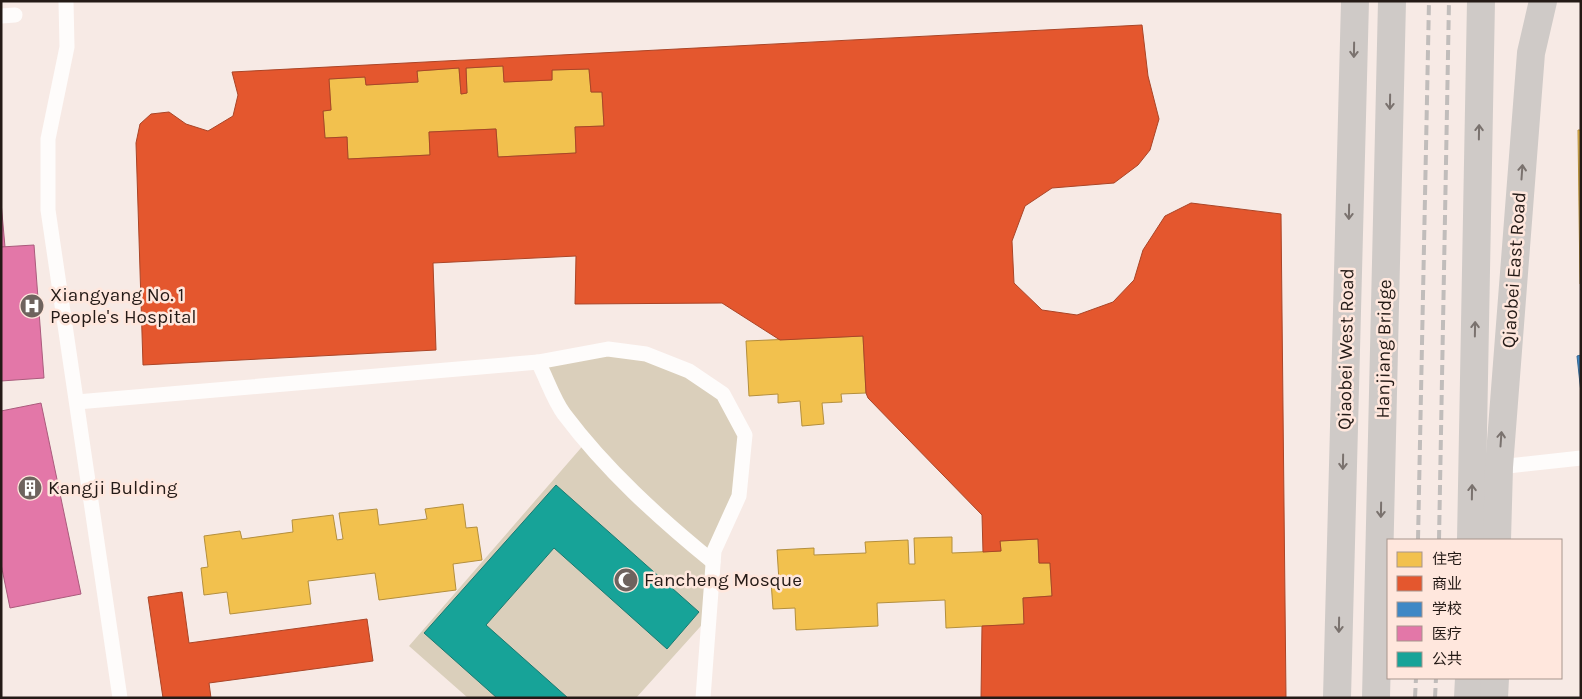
<svg xmlns="http://www.w3.org/2000/svg" width="1582" height="699" viewBox="0 0 1582 699" font-family="Karla,'Noto Sans SC',sans-serif">
<style>
.green{fill:#dacfbb}
.homes{fill:#f2c14e;stroke:#b48f3d}
.shops{fill:#e4572e;stroke:#aa4527;fill-rule:evenodd}
.schools{fill:#3f88c5;stroke:#376790}
.health{fill:#e377a8;stroke:#aa5b7c}
.public{fill:#17a398;stroke:#1b7a71}
.lines{fill:none;stroke-linecap:round;stroke-linejoin:round}
.lane{stroke:#fefcfb;stroke-width:15}
.secondary{stroke:#cfcac7;stroke-width:28}
.rail{stroke:#c1bdbb;stroke-width:4;stroke-dasharray:10 5;stroke-linecap:butt}
.oneway{stroke:#7a726e}
.labels{text-anchor:middle;dominant-baseline:central;stroke-width:5;stroke-linejoin:round;paint-order:stroke}
.street-label{font-size:19px;fill:#241a16;stroke:#ffe7dd}
.poi-label{font-size:19px;fill:#241a16;stroke:#ffe7dd;text-anchor:start}
</style>
<rect width="100%" height="100%" fill="#f7eae5"/>
<!-- green -->
<polygon class="green" points="608,349 646,354 723,394 745,435 739,496 714,551 709,617 636,698 468,698 409,646 587,441 538,362"/>
<!-- homes -->
<g class="homes">
<polygon points="971,43 972,60 1020,58 1020,48 1057,46 1058,70 1070,70 1071,103 1042,105 1044,131 965,135 964,107 896,110 898,132 816,136 814,114 792,115 791,88 798,87 796,56 833,54 834,62 885,60 885,49 927,46 928,71 935,71 933,45"/>
<polygon points="503,66 504,82 552,80 552,70 589,69 591,92 602,92 604,126 575,127 576,153 498,157 496,129 429,132 430,155 348,159 347,137 325,138 323,111 331,110 329,79 365,77 366,85 418,82 417,71 459,68 461,94 467,93 466,68"/>
<polygon points="1578,130 1581,130 1581,284 1580,284"/>
<polygon points="329,254 330,271 379,268 378,258 416,257 417,280 428,280 430,314 401,315 402,342 324,345 323,317 255,321 256,343 174,347 173,325 151,326 149,299 157,298 155,267 192,265 192,273 244,270 244,259 286,257 287,282 293,281 292,256"/>
<polygon points="863,336 866,393 841,394 842,402 822,403 824,424 802,426 800,401 778,403 778,394 749,396 746,341"/>
<polygon points="463,504 466,528 477,527 482,560 453,564 456,590 379,600 375,573 308,581 311,604 230,614 227,592 204,595 201,568 208,567 204,536 240,531 242,539 293,532 292,520 333,515 337,540 343,539 339,513 377,509 379,525 427,519 425,509"/>
<polygon points="952,537 952,553 1001,551 1000,541 1038,539 1039,563 1050,563 1052,596 1023,598 1024,624 946,628 945,600 877,603 878,626 796,630 795,608 773,609 771,581 779,581 777,550 814,548 814,555 866,553 865,542 908,540 909,564 915,564 914,538"/>
</g>
<!-- shops -->
<g class="shops">
<path d="M1142,25L1148,76L1159,119L1150,150L1138,165L1114,183L1052,188L1025,206L1012,241L1014,283L1042,310L1077,315L1113,302L1134,280L1143,250L1165,216L1191,203L1281,214L1286,698H981L982,626L1024,624L1023,598L1052,596L1050,563H1039L1038,539L1000,541L1001,551L983,552L982,515L868,398L866,393L863,336L780,340L722,303L575,304L576,256L433,263L436,350L143,365L136,143L140,124L151,114L169,112L186,124L208,131L233,116L238,95L232,72ZM503,66L504,82L552,80V70L589,69L591,92H602L604,126L575,127L576,153L498,157L496,129L429,132L430,155L348,159L347,137L325,138L323,111L331,110L329,79L365,77L366,85L418,82L417,71L459,68L461,94L467,93L466,68Z"/>
<polygon points="182,592 189,643 367,619 373,661 209,683 211,698 163,698 148,597"/>
</g>
<!-- schools -->
<polygon class="schools" points="1581,355 1581,393 1577,356"/>
<!-- health -->
<g class="health">
<polygon points="1,202 5,247 1,247"/>
<polygon points="34,245 44,378 1,381 1,247"/>
<polygon points="41,403 81,594 10,608 1,564 1,411"/>
</g>
<!-- public -->
<polygon class="public" points="556,485 699,612 667,649 554,548 486,625 568,698 497,698 424,633"/>
<g class="lines">
<!-- lane -->
<g class="lane">
<polyline points="66,1 67,47 48,139 48,210 120,698"/>
<polyline points="1,16 15,15"/>
<path d="M538,362C547,379 553,399 564,414C606,470 659,518 713,562"/>
<polyline points="77,402 538,362 608,349 646,354 689,371 723,394 745,435 739,496 714,551 703,698"/>
<polyline points="1499,467 1581,458"/>
</g>
<!-- secondary -->
<g class="secondary">
<polyline points="1471,540 1481,1"/>
<polyline points="1497,540 1499,467 1531,53 1543,1"/>
<polyline points="1337,698 1355,1"/>
<polyline points="1376,698 1392,1"/>
<polyline points="1468,698 1469,678"/>
<polyline points="1494,698 1495,678"/>
</g>
<!-- rail -->
<g class="rail">
<polyline points="1418,540 1429,1"/>
<polyline points="1439,540 1449,1"/>
<polyline points="1415,698 1416,678"/>
<polyline points="1435,698 1436,678"/>
</g>
</g>
<!-- one-way arrows -->
<defs><path id="oneway-shaft" d="M-6 0H5M1.5-3L5.5 0L1.5 3" fill="none" stroke-width="1.6" stroke-linecap="round" stroke-linejoin="round" transform="scale(1.25)"/></defs>
<g class="oneway">
<use href="#oneway-shaft" transform="translate(1354 50) rotate(91)"/>
<use href="#oneway-shaft" transform="translate(1390 102) rotate(91)"/>
<use href="#oneway-shaft" transform="translate(1479 132) rotate(-89)"/>
<use href="#oneway-shaft" transform="translate(1522 172) rotate(-86)"/>
<use href="#oneway-shaft" transform="translate(1349 212) rotate(91)"/>
<use href="#oneway-shaft" transform="translate(1475 329) rotate(-89)"/>
<use href="#oneway-shaft" transform="translate(1501 439) rotate(-86)"/>
<use href="#oneway-shaft" transform="translate(1343 462) rotate(91)"/>
<use href="#oneway-shaft" transform="translate(1472 492) rotate(-89)"/>
<use href="#oneway-shaft" transform="translate(1381 510) rotate(91)"/>
<use href="#oneway-shaft" transform="translate(1339 625) rotate(91)"/>
</g>
<!-- icons -->
<defs>
<symbol id="hospital-disc" viewBox="-11 -11 22 22"><circle r="9.5" fill="#6e635e" stroke="#ffe7dd"/><path d="M-5-5h3v3.5h4V-5h3V5h-3V1.5h-4V5h-3Z" fill="#fff"/></symbol>
<symbol id="building-disc" viewBox="-11 -11 22 22"><circle r="9.5" fill="#6e635e" stroke="#ffe7dd"/><path d="M-4-6H4V6H1V3H-1V6H-4ZM-2.5-4.3h1.7v1.8h-1.7ZM.8-4.3h1.7v1.8H.8ZM-2.5-1h1.7V.8h-1.7ZM.8-1h1.7V.8H.8Z" fill="#fff"/></symbol>
<symbol id="mosque-disc" viewBox="-11 -11 22 22"><circle r="9.5" fill="#6e635e" stroke="#ffe7dd"/><path d="M3.5-4.9A6 6 0 1 0 3.5 4.9A5 5 0 1 1 3.5-4.9Z" fill="#fff"/></symbol>
</defs>
<g fill-rule="evenodd">
<use href="#hospital-disc" x="18" y="292" width="28" height="28"/>
<use href="#building-disc" x="16" y="474" width="28" height="28"/>
<use href="#mosque-disc" x="612" y="566" width="28" height="28"/>
</g>
<g class="labels">
<!-- street labels -->
<g class="street-label">
<text transform="translate(1514 270) rotate(-86)">Qiaobei East Road</text>
<text transform="translate(1346 349) rotate(-89)">Qiaobei West Road</text>
<text transform="translate(1384 349) rotate(-89)">Hanjiang Bridge</text>
</g>
<!-- poi labels -->
<g class="poi-label">
<text x="50" y="295">Xiangyang No. 1<tspan x="50" dy="22">People's Hospital</tspan></text>
<text x="48" y="488">Kangji Bulding</text>
<text x="644" y="580">Fancheng Mosque</text>
</g>
</g>
<!-- border -->
<rect width="1582" height="699" fill="none" stroke="#241a16" stroke-width="5"/>
<!-- legend -->
<rect x="1387" y="539" width="175" height="140" fill="#ffe7dd" stroke="#a7958d"/>
<rect x="1397" y="552" width="25" height="15" fill="#f2c14e" stroke="#a7958d"/>
<text x="1432" y="564" font-size="15" fill="#241a16">住宅</text>
<rect x="1397" y="576" width="25" height="15" fill="#e4572e" stroke="#a7958d"/>
<text x="1432" y="589" font-size="15" fill="#241a16">商业</text>
<rect x="1397" y="602" width="25" height="15" fill="#3f88c5" stroke="#a7958d"/>
<text x="1432" y="614" font-size="15" fill="#241a16">学校</text>
<rect x="1397" y="626" width="25" height="15" fill="#e377a8" stroke="#a7958d"/>
<text x="1432" y="639" font-size="15" fill="#241a16">医疗</text>
<rect x="1397" y="652" width="25" height="15" fill="#17a398" stroke="#a7958d"/>
<text x="1432" y="664" font-size="15" fill="#241a16">公共</text>
</svg>
